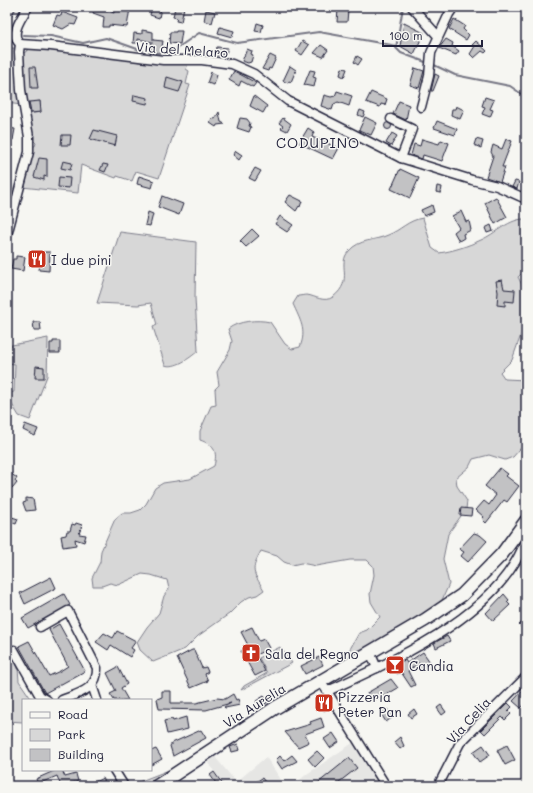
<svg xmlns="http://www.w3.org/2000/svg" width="533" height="793" viewBox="0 0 533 793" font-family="Mali,sans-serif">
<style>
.built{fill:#e6e6e4}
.green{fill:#d7d7d7;stroke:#7c7c89}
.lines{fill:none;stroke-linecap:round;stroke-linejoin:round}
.stream{stroke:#757583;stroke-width:2}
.building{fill:#c2c2c4;stroke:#22223b}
.street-casing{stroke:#22223b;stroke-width:11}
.primary-casing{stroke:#22223b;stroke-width:15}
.street{stroke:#f6f6f2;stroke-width:8}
.primary{stroke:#f6f6f2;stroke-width:12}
.rail{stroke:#22223b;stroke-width:2}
.labels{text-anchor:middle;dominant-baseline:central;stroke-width:3;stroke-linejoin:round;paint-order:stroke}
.street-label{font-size:13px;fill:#22223b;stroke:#f6f6f2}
.poi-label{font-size:13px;fill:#22223b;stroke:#f6f6f2;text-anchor:start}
.neighbourhood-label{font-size:14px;letter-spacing:1px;fill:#22223b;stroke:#f6f6f2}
</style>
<rect width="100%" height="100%" fill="#f6f6f2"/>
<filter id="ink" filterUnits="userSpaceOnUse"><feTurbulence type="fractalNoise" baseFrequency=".025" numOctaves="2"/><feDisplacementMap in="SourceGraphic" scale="8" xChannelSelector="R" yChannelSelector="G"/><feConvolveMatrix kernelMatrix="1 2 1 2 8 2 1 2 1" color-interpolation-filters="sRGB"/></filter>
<g filter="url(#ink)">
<!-- built -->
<g class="built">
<polygon points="354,742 382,786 292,786 307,774"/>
<polygon points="215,757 236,782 266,757 285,786 225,786 208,763"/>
</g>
<!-- green -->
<g class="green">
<polygon points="7,48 14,48 21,105 7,103"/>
<polygon points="40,48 99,55 140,62 188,64 186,69 189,71 186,84 190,85 159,178 136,171 132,181 117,176 116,178 81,165 78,193 22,187 32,146 35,146 36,143 33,140 27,114 41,112 40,101 26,103 27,98 25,97 25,91 23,90 22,54 30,49"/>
<path d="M423,218L432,248L439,253C453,251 468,246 481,240C495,234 510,218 526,219V269L518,277L526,293V321L512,360L500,372L505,379L526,380V442L513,457L505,460L489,455L473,459L469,467L456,478L457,486L467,501L466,509L448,534L443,559L449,584L442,600L412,623L345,659L341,657L350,649L359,633L367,630L380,617L371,602L370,594L374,575L373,566L367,560H350L316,566L301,563L292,565L284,562L277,556L261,551C250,571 253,572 264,590L257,595L249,597L241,602L229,614L198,636L185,649L153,662L140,650L137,642L147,627L159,613L164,596L169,589L167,580L151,575L142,574L118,585L110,583L102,586H93L92,578L100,562L101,551L115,519L122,513H131L140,510L146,504L155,488L163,483L190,479L214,466C218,451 214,445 200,440V431L211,406L216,405L215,389L219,385L217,372L230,350L232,341L228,329C238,321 257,319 270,322L285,344L292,349L300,347C307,330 300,320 293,304L298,296C300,296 304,295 307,295C315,296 324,303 333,297C355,280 336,264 349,251C359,239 375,241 388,235C401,230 408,220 423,218Z"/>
<path d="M120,232L196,242L195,298L198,351C190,358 175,369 165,365L153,327L157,325L151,303L138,305L97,303Z"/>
<polygon points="48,338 47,376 30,420 19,416 7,396 7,393 14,392 15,364 7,363 7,346"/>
<polygon points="7,644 18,668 19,681 32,700 23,700 23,722 7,721"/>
<polygon points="280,647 292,663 241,690 244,686 267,673 259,658"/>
<polygon points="169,770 148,785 128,786"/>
</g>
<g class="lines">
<!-- stream -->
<g class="stream">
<polyline points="403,7 396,48 401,53 428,63"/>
<polyline points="23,35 51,36 83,43 106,38 143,51"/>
<polyline points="167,55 199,33 237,43 319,32 397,46"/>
<polyline points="432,64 455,75 510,86 526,97"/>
</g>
</g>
<!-- building -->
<g class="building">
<polygon points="7,7 17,7 7,22"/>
<polygon points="95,7 103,7 102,9 114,13 114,10 124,10 125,7 130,8 127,27 109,25 109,27 103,27 104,17 93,13"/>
<polygon points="152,7 161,8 159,18 150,15"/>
<polygon points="175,7 184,7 181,22 176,21 177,18 173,17"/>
<polygon points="338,9 348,10 347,22 337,22"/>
<polygon points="206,10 215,12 212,23 204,21"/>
<polygon points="62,12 78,18 75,25 71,24 63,29 53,25 57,15 61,16"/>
<polygon points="454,19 465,26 463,29 469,35 466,40 449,29"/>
<polygon points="257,23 263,25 261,32 255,31"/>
<polygon points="404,23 424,33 414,54 400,46"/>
<polygon points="220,27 234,31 232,37 218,33"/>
<polygon points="142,30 153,32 153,40 163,41 161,53 150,53 152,42 138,39 138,43 133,43 134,33 142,34"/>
<polygon points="176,31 182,31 180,44 169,43 170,32 176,32"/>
<polygon points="446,39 453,43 452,46 459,51 456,55 439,48"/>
<polygon points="302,41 309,45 302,55 296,51"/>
<polygon points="476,41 487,51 485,53 482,51 474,58 470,54 475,46 472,45"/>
<polygon points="321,45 328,50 323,57 314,53"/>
<polygon points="217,47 228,48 226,53 223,52 222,56 215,54"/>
<polygon points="247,49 252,51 251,54 253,55 251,62 248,63 242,61"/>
<polygon points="270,55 276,58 271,69 269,68 268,71 262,69"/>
<polygon points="357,56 362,59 358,65 354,62"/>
<polygon points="290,66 296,70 291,82 289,81 288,83 283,81"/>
<polygon points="30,67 35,67 38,88 31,88"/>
<polygon points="342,68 347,69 344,77 340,75"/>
<polygon points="415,68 424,71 419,88 410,85"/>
<polygon points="310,70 315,71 313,77 316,78 314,87 304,85"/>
<polygon points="234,71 256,83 253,87 241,81 239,86 229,80"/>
<polygon points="211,72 217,75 214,85 207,83"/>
<polygon points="435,74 439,76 433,91 431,91"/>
<polygon points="167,77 183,82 179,92 165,88"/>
<polygon points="337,91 352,96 349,106 338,102 334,104 332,110 321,106 324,95 331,97 335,96"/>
<polygon points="371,92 387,99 385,105 381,104 380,107 377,106 366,102"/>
<polygon points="134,95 148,98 147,104 133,101"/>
<polygon points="254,96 267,106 263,113 250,106"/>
<polygon points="485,97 494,100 490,109 493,110 490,117 482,114 485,107 482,106"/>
<polygon points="40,101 41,112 31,113 29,102"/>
<polygon points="399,101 409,105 406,120 393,114"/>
<polygon points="456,106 464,110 460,119 451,115 452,109 455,109"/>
<polygon points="360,110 365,112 363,117 358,115"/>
<polygon points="219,112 221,122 225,124 217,125 216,127 210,123 212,118 215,119"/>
<polygon points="365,117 377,123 371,135 359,130"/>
<polygon points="240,118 247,119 250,123 249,126 251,127 249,132 237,128"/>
<polygon points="283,118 291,124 287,131 281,128 283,126 279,123"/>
<polygon points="437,121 457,129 455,135 434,128"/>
<circle cx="388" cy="126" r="3.5"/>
<polygon points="7,128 15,129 13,140 7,139"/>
<polygon points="308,128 314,132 312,137 339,148 333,159 299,143"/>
<polygon points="94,130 117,136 115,146 90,139"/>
<polygon points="392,133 397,136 391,146 386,143"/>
<polygon points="62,135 71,135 70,145 61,145"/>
<polygon points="422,139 439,144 441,140 449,143 442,161 423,155 422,159 411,155 414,144 420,146"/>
<polygon points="476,139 483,141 481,148 474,145"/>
<polygon points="506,139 512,141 502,167 505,167 500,182 486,177 493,156 491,152 493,145 502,149"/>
<polygon points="236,151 242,155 239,160 233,155"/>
<polygon points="39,158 47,159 47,177 44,176 44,180 34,177"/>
<polygon points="63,161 72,163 70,170 61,168"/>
<polygon points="103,164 108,165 105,172 100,170"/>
<polygon points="255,168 261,171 255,181 249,178"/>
<polygon points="400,169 419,178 410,198 391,189"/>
<polygon points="139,176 154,181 152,188 137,184"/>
<polygon points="59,177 70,178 69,188 58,187"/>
<polygon points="515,181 519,182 517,189 512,187"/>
<polygon points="437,186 442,187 441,193 436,192"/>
<polygon points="290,195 302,201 300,207 299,206 296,211 285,202"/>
<polygon points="162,196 183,204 179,215 158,207"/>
<polygon points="496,197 507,217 495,224 485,203"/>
<polygon points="432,205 434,212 424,216 421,210"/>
<polygon points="461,211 466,222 469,221 471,230 463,234 464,238 459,241 454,232 459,228 452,216"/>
<polygon points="148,212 153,214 150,226 145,225"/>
<polygon points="280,216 293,225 287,232 275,224"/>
<polygon points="491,225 493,231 487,233 485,228"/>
<polygon points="252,229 259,236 246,247 240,241"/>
<polygon points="42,252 50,252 49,271 39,270"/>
<polygon points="16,256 25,257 23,271 11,269 13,259 16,259"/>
<polygon points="502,280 504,289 515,290 514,302 505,301 505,306 497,305 498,292 496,281"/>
<polygon points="33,322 40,322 41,330 34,330"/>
<polygon points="53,341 60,341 60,353 50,353 50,343 53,343"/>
<polygon points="36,366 44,367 44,378 35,378"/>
<polygon points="25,424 38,429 35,436 23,430"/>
<polygon points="500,468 508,474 506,476 519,486 507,502 504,500 486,523 482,519 484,517 476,510 484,501 489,505 496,495 485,486"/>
<polygon points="7,471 17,478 15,481 17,483 13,488 7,483"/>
<polygon points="26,498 33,499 35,510 26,511 23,503 26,502"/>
<polygon points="461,508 472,509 471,516 460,515"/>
<polygon points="12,517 18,519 16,524 11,522"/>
<polygon points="76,523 82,525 79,534 86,535 84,542 75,539 76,545 63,547 61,536 66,535 67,531 70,531 72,524 75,525"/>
<polygon points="474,533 480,535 487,541 468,562 461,556 464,552 459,549"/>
<polygon points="51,577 56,588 25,604 20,593"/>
<polygon points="64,594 70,605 28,628 22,618"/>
<polygon points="504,594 509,600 507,602 510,605 493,621 486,613"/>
<polygon points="526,618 526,632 519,625"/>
<polygon points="59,624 85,671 45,693 19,646 29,641 49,676 60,671 68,666 49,630"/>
<polygon points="252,627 259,641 264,639 269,648 256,655 265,671 255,676 241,651 249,647 241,632"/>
<polygon points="117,631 136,641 131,648 134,650 130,657 111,645 108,650 96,642 104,633 113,638"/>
<polygon points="447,636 450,641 436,648 434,643"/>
<polygon points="192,650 194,650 202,668 206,667 208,672 205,674 208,681 191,688 177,658"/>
<polygon points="423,652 432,665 423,671 419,663 408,671 415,685 411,687 401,672 397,674 393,666 405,660 407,663"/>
<polygon points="319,657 323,665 305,674 301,666"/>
<polygon points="118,667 127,684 121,688 128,700 114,700 110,694 116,691 107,673"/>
<polygon points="391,679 398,688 379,699 378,698 371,701 367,693"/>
<polygon points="526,687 526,703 521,708 513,701"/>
<polygon points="162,691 171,691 171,703 196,703 217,698 225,699 233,694 236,700 238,699 240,705 225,708 224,707 231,703 206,710 159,709 157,699 162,697"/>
<polygon points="321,695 330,707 324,711 317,698"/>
<polygon points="264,696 268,702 260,707 256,701"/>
<polygon points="508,703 512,707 508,711 511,714 505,720 502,717 485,734 481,730"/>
<polygon points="441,705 446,712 442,715 437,708"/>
<polygon points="387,709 393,717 386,722 381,714"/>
<polygon points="414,709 417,714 411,718 408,714"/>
<polygon points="186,717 188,729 167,734 164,721 172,719 173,721"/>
<polygon points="321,718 324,727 305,734 309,742 298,747 285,732 311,724 310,722"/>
<polygon points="201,730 206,738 173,756 170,746 172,743"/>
<polygon points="333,733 339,742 330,748 324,739"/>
<polygon points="400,737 404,746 400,749 394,742"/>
<polygon points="238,744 240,750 232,752 230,747"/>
<polygon points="483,745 490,755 480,762 473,752"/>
<polygon points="507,745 515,760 505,765 497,750"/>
<polygon points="156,749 162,759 151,765 151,751"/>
<polygon points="317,751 324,758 315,767 308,759"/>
<polygon points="292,755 297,761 282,769 276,760 280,756 284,761"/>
<polygon points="349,758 357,768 334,786 321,786 318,783"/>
<polygon points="56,770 62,770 65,777 76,774 78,781 69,784 69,786 61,786 57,776 38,784 36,779"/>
<polygon points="214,772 224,786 218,786 210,775"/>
<polygon points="103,778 107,786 86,786"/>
<polygon points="262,778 268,786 250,786"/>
</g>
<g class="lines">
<defs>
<g id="street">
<polyline points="412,7 438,36"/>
<polyline points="20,44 51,46 163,60 202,60 232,64 254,74 288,101 401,158 472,180 497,186 526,199"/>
<path d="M20,44C9,34 22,17 28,7"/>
<polyline points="421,107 429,76 431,53 449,14 454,7"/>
<polyline points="391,119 412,129 401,158"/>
<polyline points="7,235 29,152 29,137 21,90 19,52 20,44"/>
<path d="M40,627L68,611L97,668C98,689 80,693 62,700"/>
<polyline points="14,650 40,696 47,700"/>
<polyline points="370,652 377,668"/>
<polyline points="92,685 97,700"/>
<polyline points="325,688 386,786"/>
<path d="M328,691C394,660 500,615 526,539"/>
<polyline points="114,770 124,786"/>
<polyline points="438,786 460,743 526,677"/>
</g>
<polyline id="primary" points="157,786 275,708 425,620 462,595 502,554 526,521"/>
</defs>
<!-- street casing -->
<use href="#street" class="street-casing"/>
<!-- primary casing -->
<use href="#primary" class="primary-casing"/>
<!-- street -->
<use href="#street" class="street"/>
<!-- primary -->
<use href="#primary" class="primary"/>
<!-- rail -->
<polyline class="rail" points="524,786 526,784"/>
</g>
</g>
<!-- icons -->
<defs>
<symbol id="restaurant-square" viewBox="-11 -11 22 22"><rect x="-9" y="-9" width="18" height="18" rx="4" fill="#c8321e" stroke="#f6f6f2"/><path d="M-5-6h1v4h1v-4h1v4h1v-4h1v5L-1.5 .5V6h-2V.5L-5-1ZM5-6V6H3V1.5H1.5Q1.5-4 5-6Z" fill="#fff"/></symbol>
<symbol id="church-square" viewBox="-11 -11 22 22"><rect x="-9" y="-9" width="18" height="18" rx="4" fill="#c8321e" stroke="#f6f6f2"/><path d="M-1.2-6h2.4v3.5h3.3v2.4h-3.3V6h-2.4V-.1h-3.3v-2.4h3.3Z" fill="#fff"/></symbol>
<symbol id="bar-square" viewBox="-11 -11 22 22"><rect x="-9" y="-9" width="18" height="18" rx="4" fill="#c8321e" stroke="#f6f6f2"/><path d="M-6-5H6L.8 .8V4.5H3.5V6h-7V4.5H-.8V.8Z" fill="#fff"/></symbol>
</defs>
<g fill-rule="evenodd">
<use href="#restaurant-square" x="26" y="248" width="22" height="22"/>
<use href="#church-square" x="240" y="642" width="22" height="22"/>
<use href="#bar-square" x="384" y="654" width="22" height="22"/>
<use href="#restaurant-square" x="313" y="692" width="22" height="22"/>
</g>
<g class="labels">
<!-- street labels -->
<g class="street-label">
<text transform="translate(182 49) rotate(4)">Via del Melaro</text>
<text transform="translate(254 705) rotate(-32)">Via Aurelia</text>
<text transform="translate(468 720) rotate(-47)">Via Celia</text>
</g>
<!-- poi labels -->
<g class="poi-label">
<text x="51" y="259">I due pini</text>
<text x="265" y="653">Sala del Regno</text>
<text x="409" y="665">Candia</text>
<text x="338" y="696">Pizzeria<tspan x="338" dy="15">Peter Pan</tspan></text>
</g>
<!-- neighbourhood labels -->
<g class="neighbourhood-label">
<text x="318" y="142">CODUPINO</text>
</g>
</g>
<!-- margin -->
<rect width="533" height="793" fill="none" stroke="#f6f6f2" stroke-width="24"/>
<rect x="12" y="12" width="509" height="769" fill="none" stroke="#22223b" stroke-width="1.5" filter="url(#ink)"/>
<!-- legend -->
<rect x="22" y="699" width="130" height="72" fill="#f6f6f2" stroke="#a1a1a9"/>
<rect x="30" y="712" width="20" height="6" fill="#f6f6f2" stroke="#a1a1a9"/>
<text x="58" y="719" font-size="12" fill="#22223b">Road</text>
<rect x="30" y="729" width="20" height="12" fill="#d7d7d7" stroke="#a1a1a9"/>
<text x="58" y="739" font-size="12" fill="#22223b">Park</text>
<rect x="30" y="749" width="20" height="12" fill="#c2c2c4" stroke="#a1a1a9"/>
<text x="58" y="759" font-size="12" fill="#22223b">Building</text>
<!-- scale -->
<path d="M383 40v6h99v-6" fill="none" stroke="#22223b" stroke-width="2"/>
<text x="389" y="40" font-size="12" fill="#22223b" stroke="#f6f6f2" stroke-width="3" paint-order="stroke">100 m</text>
</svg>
